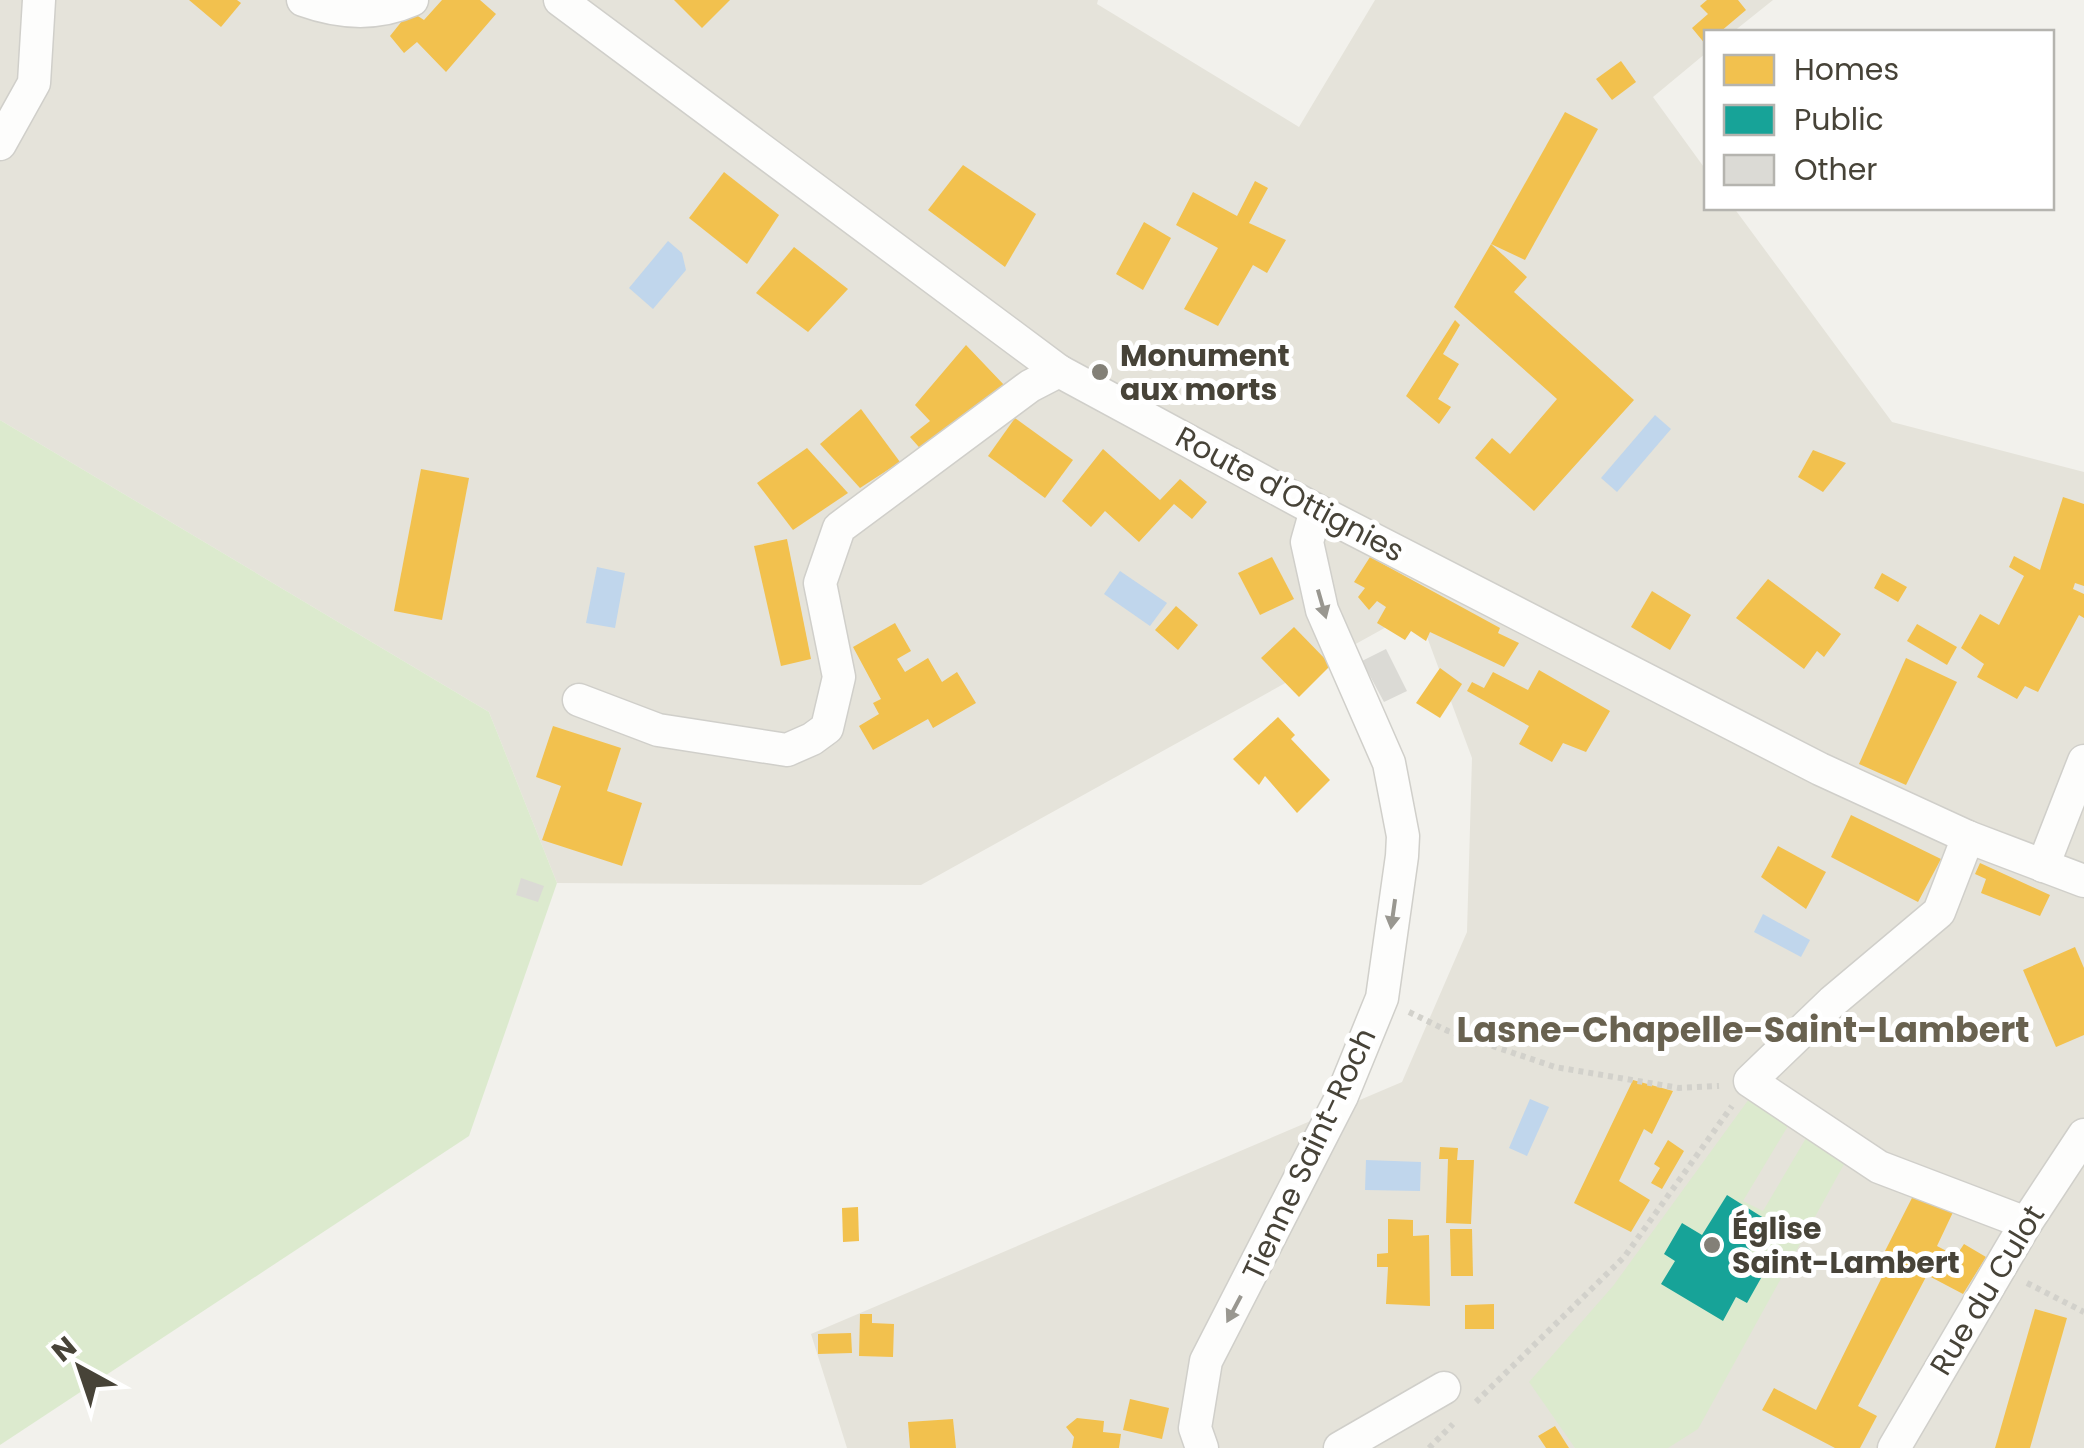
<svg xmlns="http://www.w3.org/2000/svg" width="2084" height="1448" viewBox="0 0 2084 1448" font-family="Poppins,sans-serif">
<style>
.residential{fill:#e5e3da}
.green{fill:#dceace}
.water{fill:#c0d6ec}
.homes{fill:#f2c14e}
.public{fill:#17a398}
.building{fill:#dbdad5}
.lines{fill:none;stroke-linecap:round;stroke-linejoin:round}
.minor-casing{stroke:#d0cfca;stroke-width:35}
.path{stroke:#d2d1cb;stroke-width:6;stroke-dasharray:5 5;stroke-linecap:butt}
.minor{stroke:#fdfdfc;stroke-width:32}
.oneway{fill:#999790}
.poi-dot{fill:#838077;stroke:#fff;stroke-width:4}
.labels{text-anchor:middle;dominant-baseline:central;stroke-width:10;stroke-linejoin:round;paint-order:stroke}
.poi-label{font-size:30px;font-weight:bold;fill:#474338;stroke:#fff;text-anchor:start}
.street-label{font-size:30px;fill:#474338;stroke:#fff}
.quarter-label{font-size:35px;font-weight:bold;fill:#696250;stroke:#fff}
</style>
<rect width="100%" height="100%" fill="#f2f1ec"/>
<!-- residential -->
<polygon class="residential" points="0,0 1098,0 1097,4 1299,127 1375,0 1773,0 1733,32 1706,32 1706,53 1653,97 1706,170 1706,208 1734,208 1892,422 2084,472 2084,1448 847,1448 811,1334 1402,1082 1467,932 1472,758 1417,610 921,885 557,883 489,712 0,420"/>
<!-- green -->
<g class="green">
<polygon points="0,420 489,712 557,883 469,1136 0,1445"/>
<polygon points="1749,1099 1788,1126 1743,1201 1763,1211 1809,1133 1848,1157 1698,1429 1668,1448 1575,1448 1529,1382 1613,1286"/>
</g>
<!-- water -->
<g class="water">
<polygon points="668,241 682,253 686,270 653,309 629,288"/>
<polygon points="1655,415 1671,429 1617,492 1601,478"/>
<polygon points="597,567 625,573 615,628 586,623"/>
<polygon points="1120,571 1167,603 1150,626 1104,594"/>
<polygon points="1763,914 1810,940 1801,957 1754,932"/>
<polygon points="1530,1099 1549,1107 1527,1156 1509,1148"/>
<polygon points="1366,1160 1421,1162 1420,1191 1365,1190"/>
</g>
<!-- homes -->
<g class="homes">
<polygon points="189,0 237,0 241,3 221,27"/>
<polygon points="442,0 480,0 496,14 446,72 417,42 404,53 390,36 410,11 424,20"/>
<polygon points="674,0 730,0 702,28"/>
<polygon points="1707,0 1738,0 1746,10 1720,32 1706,32 1706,45 1692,28 1708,14 1700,6"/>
<polygon points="1621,61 1636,82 1612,100 1596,79"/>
<polygon points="1565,112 1598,129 1525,260 1491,244"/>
<polygon points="963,165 1036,214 1005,267 928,210"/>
<polygon points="724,172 779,215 747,264 689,218"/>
<polygon points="1255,181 1268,188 1249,223 1286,240 1267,273 1253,265 1218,326 1184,309 1218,248 1176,225 1193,192 1237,216"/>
<polygon points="1144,222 1171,238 1143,290 1116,274"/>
<polygon points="1491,244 1527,277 1514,292 1634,400 1534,511 1475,458 1492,438 1510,454 1557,399 1454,307"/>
<polygon points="794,247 848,289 808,332 756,293"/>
<polygon points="1455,320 1460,325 1443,354 1459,364 1438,399 1451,407 1439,424 1406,396"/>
<polygon points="966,345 1005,386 926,455 910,437 930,421 915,405"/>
<polygon points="861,409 900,462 860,488 820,444"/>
<polygon points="1015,418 1073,460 1045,498 988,456"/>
<polygon points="807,448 848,493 793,530 757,483"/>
<polygon points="1103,449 1160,500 1180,479 1207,502 1192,519 1174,504 1139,542 1105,511 1091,527 1062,501"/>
<polygon points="1813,450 1846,463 1823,492 1798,477"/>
<polygon points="421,469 469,478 442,620 394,611"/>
<polygon points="2063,497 2084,504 2084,586 2075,583 2073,589 2084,594 2084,618 2079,615 2038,692 2025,686 2017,699 1977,677 1984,664 1961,648 1980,614 1999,625 2024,576 2009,567 2014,556 2040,570"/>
<polygon points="787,539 811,659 781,666 754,546"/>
<polygon points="1272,557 1294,599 1260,615 1238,573"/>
<polygon points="1370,557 1500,628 1498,633 1519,643 1504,667 1430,632 1426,641 1411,631 1405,640 1377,623 1386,607 1377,601 1369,610 1358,597 1365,588 1354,582"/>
<polygon points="1882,573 1907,587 1898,602 1874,588"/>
<polygon points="1768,579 1841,634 1824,657 1817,651 1804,669 1736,618"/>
<polygon points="1652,591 1691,615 1670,650 1631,627"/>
<polygon points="1176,606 1198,625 1178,650 1155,630"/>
<polygon points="895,623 911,651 897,659 905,672 928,658 942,682 957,672 976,703 933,728 928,719 873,750 859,726 879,714 873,703 881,699 853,647"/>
<polygon points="1917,624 1957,647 1947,665 1907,641"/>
<polygon points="1294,627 1331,665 1299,697 1261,658"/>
<polygon points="1906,658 1957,682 1906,785 1859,764"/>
<polygon points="1440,668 1462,684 1440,718 1416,703"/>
<polygon points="1539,670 1610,711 1586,752 1563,743 1552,762 1519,744 1529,726 1467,691 1472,682 1484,688 1493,672 1528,690"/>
<polygon points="1278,717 1295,735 1291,739 1330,780 1297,813 1265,776 1259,785 1233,759"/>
<polygon points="553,726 621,748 607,791 642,803 622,866 542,840 561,786 536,777"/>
<polygon points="1851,815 1941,859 1918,902 1831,857"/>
<polygon points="1778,846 1826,872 1806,909 1761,877"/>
<polygon points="1980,863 2050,895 2040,916 1981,893 1986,879 1975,874"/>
<polygon points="2075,947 2084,968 2084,1035 2056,1047 2023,970"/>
<polygon points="1633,1080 1673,1091 1652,1134 1644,1129 1619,1181 1650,1200 1631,1232 1574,1203"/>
<polygon points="1668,1140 1684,1151 1662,1189 1651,1183 1660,1168 1654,1164"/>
<polygon points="1440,1147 1458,1148 1457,1160 1474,1160 1471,1224 1446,1223 1448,1159 1439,1159"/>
<polygon points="1916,1190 1955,1208 1937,1246 1956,1256 1964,1244 1986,1257 1963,1294 1927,1275 1858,1406 1877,1416 1860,1448 1835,1448 1762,1410 1774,1388 1816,1410 1884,1273 1890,1275 1898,1260 1884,1253"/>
<polygon points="858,1207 859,1241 843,1242 842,1208"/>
<polygon points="1388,1219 1413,1220 1413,1236 1429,1235 1430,1306 1386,1304 1388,1267 1377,1267 1377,1254 1388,1253"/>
<polygon points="1450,1229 1472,1229 1473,1276 1451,1276"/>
<polygon points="1494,1304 1494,1329 1465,1329 1465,1305"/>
<polygon points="2035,1309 2067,1318 2030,1448 1995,1448"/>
<polygon points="860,1314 872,1314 872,1323 894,1324 893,1357 859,1356"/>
<polygon points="851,1333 852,1353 818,1354 818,1334"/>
<polygon points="1130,1399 1169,1408 1162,1439 1123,1430"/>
<polygon points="1077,1418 1104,1421 1103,1432 1121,1434 1119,1448 1072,1448 1074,1437 1066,1427"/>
<polygon points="953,1419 956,1448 910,1448 908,1422"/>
<polygon points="1555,1426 1569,1448 1546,1448 1538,1436"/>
</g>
<!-- public -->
<polygon class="public" points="1727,1195 1767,1220 1745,1260 1765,1271 1747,1303 1736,1297 1723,1321 1661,1284 1675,1261 1664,1254 1682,1223 1702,1235"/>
<!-- building -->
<g class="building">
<polygon points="1386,649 1407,691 1384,702 1362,661"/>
<polygon points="521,878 544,886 538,902 516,895"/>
</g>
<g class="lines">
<defs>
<g id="minor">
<path d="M303,0C339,13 376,16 412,0"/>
<polyline points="560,0 1059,371 1316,510 1820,769 1968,837 2084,881"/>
<polyline points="0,144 34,83 39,0"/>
<polyline points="579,700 658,730 787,750 812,739 827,728 839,677 820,583 839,528 1030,386 1059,371"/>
<polyline points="1968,837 1939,912 1832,1002 1750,1081 1879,1167 2026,1223"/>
<polyline points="2043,866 2084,761"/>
<polyline points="1202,1448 1195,1428 1206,1361 1342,1096 1382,998 1402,856 1403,836 1389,763 1322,610 1307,542 1316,510"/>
<polyline points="1340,1448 1444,1388"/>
<polyline points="1894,1448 2026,1223 2084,1135"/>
</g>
</defs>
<!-- minor casing -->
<use href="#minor" class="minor-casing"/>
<!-- path -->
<g class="path">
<polyline points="1409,1012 1448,1031 1555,1067 1679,1088 1719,1086"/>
<polyline points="2027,1283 2084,1312"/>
<polyline points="1476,1402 1625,1256 1732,1106"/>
<polyline points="1429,1448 1453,1424"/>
</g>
<!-- minor -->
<use href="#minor" class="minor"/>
</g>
<!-- one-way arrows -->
<defs><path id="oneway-solid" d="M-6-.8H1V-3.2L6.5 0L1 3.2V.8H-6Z" transform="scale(2.5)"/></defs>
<g class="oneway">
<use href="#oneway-solid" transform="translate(1322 604) rotate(74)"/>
<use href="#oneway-solid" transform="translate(1393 914) rotate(98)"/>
<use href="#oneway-solid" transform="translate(1234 1309) rotate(118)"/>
</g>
<!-- markers -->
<g class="poi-dot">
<circle cx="1100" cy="372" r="10"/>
<circle cx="1712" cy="1245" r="10"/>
</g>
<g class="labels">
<!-- poi labels -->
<g class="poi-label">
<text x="1120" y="355">Monument<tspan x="1120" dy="34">aux morts</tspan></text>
<text x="1732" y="1228">Église<tspan x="1732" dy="34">Saint-Lambert</tspan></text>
</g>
<!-- street labels -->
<g class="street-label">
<text transform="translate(1290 494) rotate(28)">Route d'Ottignies</text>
<text transform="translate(1309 1154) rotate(-65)">Tienne Saint-Roch</text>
<text transform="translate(1987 1290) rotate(-59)">Rue du Culot</text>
</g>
<!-- quarter labels -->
<g class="quarter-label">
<text x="1743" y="1029">Lasne-Chapelle-Saint-Lambert</text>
</g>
</g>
<!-- legend -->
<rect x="1704" y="30" width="350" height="180" fill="#ffffff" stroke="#b5b4af" stroke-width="2.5"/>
<rect x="1724" y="55" width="50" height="30" fill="#f2c14e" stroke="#b5b4af" stroke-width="2.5"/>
<text x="1794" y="80" font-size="30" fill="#474338">Homes</text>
<rect x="1724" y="105" width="50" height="30" fill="#17a398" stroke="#b5b4af" stroke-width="2.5"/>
<text x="1794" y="130" font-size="30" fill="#474338">Public</text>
<rect x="1724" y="155" width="50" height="30" fill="#dbdad5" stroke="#b5b4af" stroke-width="2.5"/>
<text x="1794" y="180" font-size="30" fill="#474338">Other</text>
<!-- north arrow -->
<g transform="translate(80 1368) rotate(320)" stroke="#ffffff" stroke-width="8" paint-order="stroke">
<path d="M0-8L18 38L0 25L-18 38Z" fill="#474338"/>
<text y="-15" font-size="28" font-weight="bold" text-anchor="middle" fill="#474338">N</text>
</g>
</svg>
